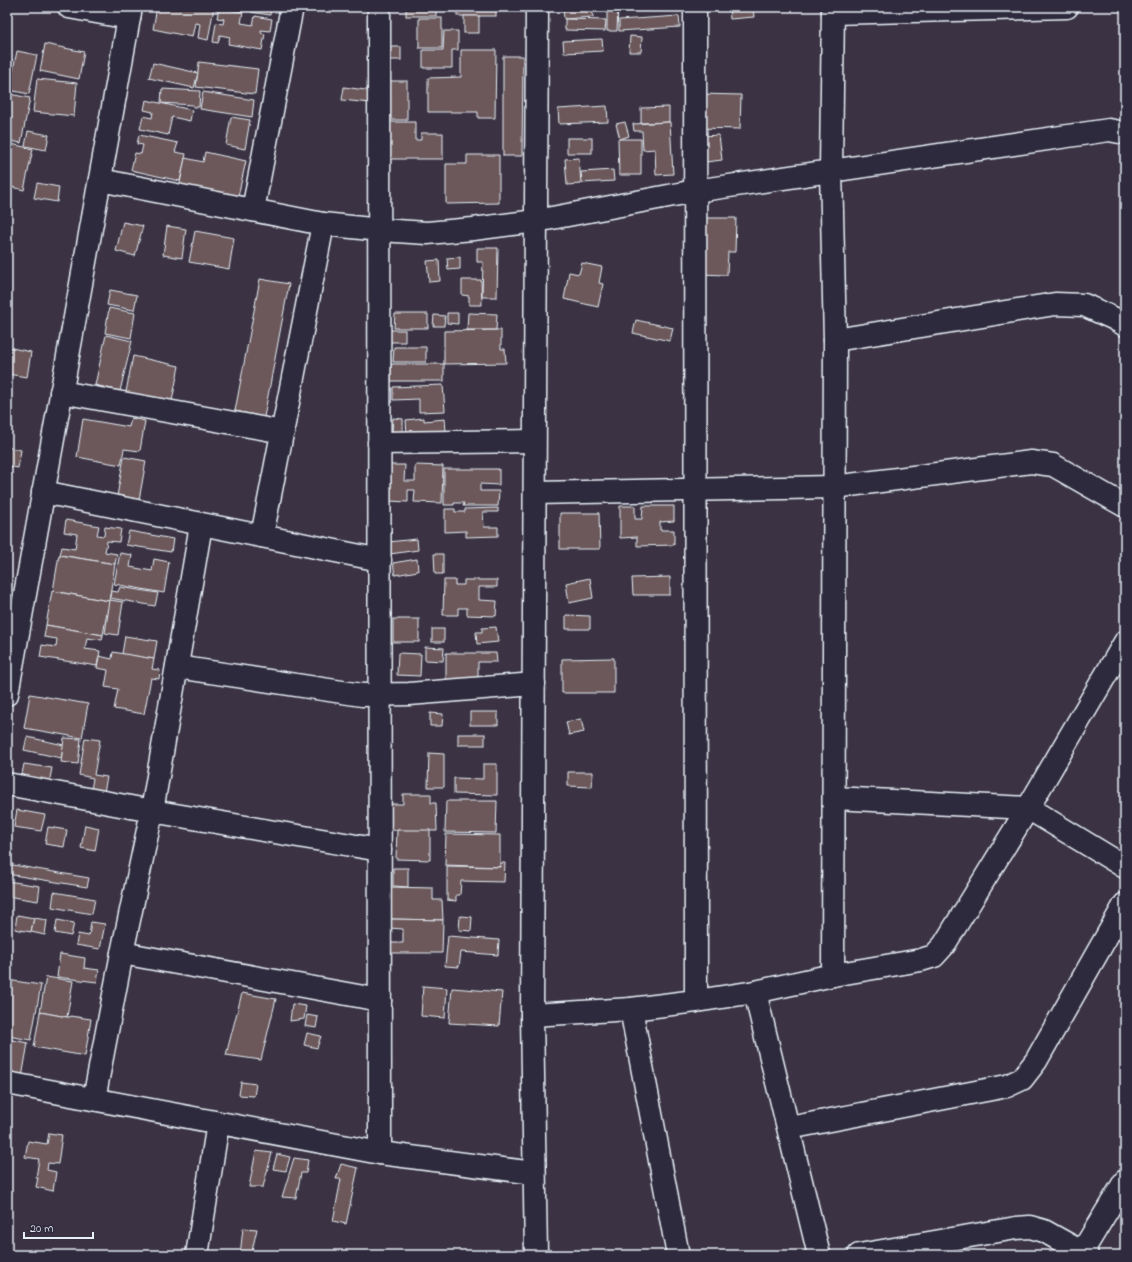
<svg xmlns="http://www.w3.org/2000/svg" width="1132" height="1262" viewBox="0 0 1132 1262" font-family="'Indie Flower',sans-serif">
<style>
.building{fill:#6c585a;stroke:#e8f1f8}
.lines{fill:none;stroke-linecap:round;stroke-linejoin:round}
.minor-casing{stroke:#e8f1f8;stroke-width:25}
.minor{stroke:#2f2a3d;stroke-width:22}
</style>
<rect width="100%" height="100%" fill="#3b3343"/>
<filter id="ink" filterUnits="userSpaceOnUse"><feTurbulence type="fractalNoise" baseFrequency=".025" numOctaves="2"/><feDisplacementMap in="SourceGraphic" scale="8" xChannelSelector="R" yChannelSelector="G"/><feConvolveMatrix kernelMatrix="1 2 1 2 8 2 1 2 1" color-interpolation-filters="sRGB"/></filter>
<g filter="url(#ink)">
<!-- building -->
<g class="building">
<polygon points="157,7 214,7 208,40 198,38 200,24 195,23 192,37 153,29"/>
<polygon points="228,7 250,7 249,11"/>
<polygon points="252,7 271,7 270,15 251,12"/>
<rect x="406" y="7" width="30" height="9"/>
<rect x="457" y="7" width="39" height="9"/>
<polygon points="563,7 592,7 593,17 564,19"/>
<polygon points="607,7 618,7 617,31 607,31"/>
<polygon points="729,7 753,7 754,17 730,19"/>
<polygon points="219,8 243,12 241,23 253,25 255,16 272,19 270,31 261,30 261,33 265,34 262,50 228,44 230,37 220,35 218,43 213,42 216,23 223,24 224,19 217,18"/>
<rect x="464" y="16" width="15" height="17"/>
<polygon points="679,16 680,27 619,31 619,20"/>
<rect x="419" y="18" width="23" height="30"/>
<polygon points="565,19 606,20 605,31 565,30"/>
<polygon points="444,31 458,31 458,50 452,50 452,68 423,68 423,50 443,50"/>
<polygon points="630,36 642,37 641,52 629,52"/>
<polygon points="602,39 603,51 564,53 563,41"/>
<polygon points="45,44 84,52 79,79 40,71"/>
<rect x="390" y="47" width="11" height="13"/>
<polygon points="461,50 496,50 495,118 478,118 478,112 428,112 428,78 461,77"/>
<polygon points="17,51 37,55 29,94 9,90"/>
<polygon points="503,56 523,56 522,156 503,156"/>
<polygon points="7,58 12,59 9,74 7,73"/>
<polygon points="199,62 258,69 255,94 196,87"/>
<polygon points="153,63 198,73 194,88 149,78"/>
<polygon points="37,79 77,83 74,116 33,112"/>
<rect x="388" y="81" width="19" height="39"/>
<polygon points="344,87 372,91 370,103 342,100"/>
<polygon points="162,89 200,91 199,107 193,107 193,105 161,103"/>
<polygon points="203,92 254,100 252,117 200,109"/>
<polygon points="9,94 30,98 21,143 7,140 7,102"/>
<polygon points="700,94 741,95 740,129 699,128"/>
<polygon points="146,100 192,110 190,121 172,117 168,135 140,129 143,116 152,118 153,112 144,110"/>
<polygon points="607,106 608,122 559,124 558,109"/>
<polygon points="669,107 669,122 641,123 641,108"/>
<polygon points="231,117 250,120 245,149 226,145"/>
<polygon points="386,122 415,122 415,140 421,140 421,133 443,133 443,159 386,159"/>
<polygon points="625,122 629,136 620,139 616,124"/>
<polygon points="670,122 673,174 656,175 655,149 643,150 642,131 634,131 633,124"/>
<polygon points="28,131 49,135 46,150 25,146"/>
<polygon points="139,135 178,143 175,152 186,154 180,181 131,170 135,153 141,154 143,145 137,144"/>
<polygon points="719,135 722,160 706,162 703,136"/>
<rect x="567" y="138" width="25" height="15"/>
<polygon points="618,139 641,139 641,175 619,175"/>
<polygon points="7,143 33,149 24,190 7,186"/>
<polygon points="205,152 246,161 237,201 179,188 185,158 203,162"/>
<polygon points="467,155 499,155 499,203 446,204 446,164 467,164"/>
<polygon points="579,158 581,184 567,185 565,159"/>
<polygon points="613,170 614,181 582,183 581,172"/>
<polygon points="37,183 59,187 57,202 34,198"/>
<polygon points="701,218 736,218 735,252 728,252 727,275 699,274"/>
<polygon points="123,222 143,226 135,256 116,251"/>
<polygon points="167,226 186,229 182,258 163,255"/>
<polygon points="195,231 234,238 229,269 189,262"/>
<polygon points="477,248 498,248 497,297 482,297 483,262 477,262"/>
<polygon points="460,257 460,269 448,270 447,258"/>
<polygon points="439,260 440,281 429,282 427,261"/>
<polygon points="582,263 602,267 599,283 603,284 598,307 564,299 569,272 579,274"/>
<polygon points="260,279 289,284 264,417 235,411"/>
<polygon points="462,280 481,280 482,305 469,305 469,296 462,295"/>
<polygon points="110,290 137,295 134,310 107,305"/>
<polygon points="109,308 135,313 131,338 105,333"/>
<polygon points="447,313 458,313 458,324 447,323"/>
<polygon points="468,313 497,314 496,330 467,330"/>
<polygon points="395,314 428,314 428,328 394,328"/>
<polygon points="434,315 445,316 444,326 433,326"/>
<polygon points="636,320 673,328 670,341 633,333"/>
<rect x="390" y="330" width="15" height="12"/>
<polygon points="501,330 501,349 505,349 506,363 444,364 444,331"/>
<polygon points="106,335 132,341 120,391 95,385"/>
<polygon points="7,347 31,352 27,377 7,374"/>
<polygon points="394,347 426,347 426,362 393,362"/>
<polygon points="133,356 179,366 172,401 126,392"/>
<rect x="391" y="364" width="53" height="17"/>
<polygon points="443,385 445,411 419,412 419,399 393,400 393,387"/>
<polygon points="131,418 145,421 140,451 124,449 121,465 77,457 83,419 129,427"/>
<polygon points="393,418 403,419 403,432 392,432"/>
<polygon points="424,418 424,421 445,419 446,431 407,435 406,420"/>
<polygon points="7,447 21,450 18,468 7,466"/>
<polygon points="124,457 146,461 139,500 117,496"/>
<polygon points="390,465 405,465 404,481 415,481 415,465 443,466 442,503 414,502 415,490 408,490 408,502 389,501"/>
<polygon points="444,469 499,469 499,485 480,484 480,491 499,491 498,506 463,506 464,503 454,503 454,505 444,505"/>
<polygon points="620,506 635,506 635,519 642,519 643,506 674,506 674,521 660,522 660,530 674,530 674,545 637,546 637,537 620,538"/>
<polygon points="498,508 498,512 483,512 484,527 498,527 498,536 466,537 466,531 445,532 445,509 455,509 455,512 465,512 465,509"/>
<polygon points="560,513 599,513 600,549 560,549"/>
<polygon points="66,520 99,526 97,535 104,536 105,527 121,529 119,542 107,541 105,552 117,554 115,564 60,555 62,547 75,549 77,534 64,532"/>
<polygon points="129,531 173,539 171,552 126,545"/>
<polygon points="417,539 418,550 390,554 388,542"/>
<polygon points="120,553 132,555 130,567 152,571 154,559 169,562 164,593 114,584"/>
<polygon points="434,554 443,554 443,574 435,574"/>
<polygon points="59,555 115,564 109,601 53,591"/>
<polygon points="417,559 418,571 395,575 393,563"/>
<polygon points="670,577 670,595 633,595 632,578"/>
<polygon points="590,578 593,598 569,603 566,583"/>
<polygon points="444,580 455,580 455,585 464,585 464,580 497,580 497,587 479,587 479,600 497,601 496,616 467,615 467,608 458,608 458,615 443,615"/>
<polygon points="120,587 158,593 155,606 110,598 111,591 118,592"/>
<polygon points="52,591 109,601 103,635 46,625"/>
<polygon points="110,600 123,602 118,635 105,633"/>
<polygon points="566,615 590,616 590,629 566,629"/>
<rect x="393" y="619" width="26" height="23"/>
<polygon points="46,625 103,635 102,640 87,638 85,649 100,651 97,666 40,657 42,645 56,647 57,639 44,637"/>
<polygon points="496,627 498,642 477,644 476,632 482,632 482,628"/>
<rect x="432" y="629" width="12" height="13"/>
<polygon points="125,636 157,641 154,659 122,654"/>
<polygon points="425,647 444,648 443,661 425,660"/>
<polygon points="113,652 154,659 152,669 160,670 159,679 151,678 144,714 114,709 118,689 105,687 108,670 97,668 99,656 112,659"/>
<polygon points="398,653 421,654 420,676 397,675"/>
<polygon points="446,653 496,653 497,662 478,662 478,679 446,680"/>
<polygon points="614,658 614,693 562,693 562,659"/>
<polygon points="30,694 88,704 82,738 24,728"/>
<rect x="470" y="712" width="28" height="13"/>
<polygon points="430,713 443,714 442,726 430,726"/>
<polygon points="581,719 584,732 569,735 566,722"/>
<rect x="458" y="734" width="27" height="11"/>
<polygon points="27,737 64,745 61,758 24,750"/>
<polygon points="64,738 81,739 78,764 61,762"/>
<polygon points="85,738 100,740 94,775 107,777 104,792 91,790 93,778 79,775"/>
<polygon points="429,753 444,754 444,787 428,787"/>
<polygon points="24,764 52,768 49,784 21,779"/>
<polygon points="483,764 497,764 497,795 454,794 454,778 483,779"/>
<polygon points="568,772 593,772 592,787 568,786"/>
<polygon points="403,794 431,794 431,803 436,803 437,831 386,830 386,804 403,804"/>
<polygon points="446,801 497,801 496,833 445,832"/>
<polygon points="17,810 45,815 41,831 14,827"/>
<polygon points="85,825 99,828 95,851 81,848"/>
<polygon points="48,827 67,830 64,847 45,844"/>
<polygon points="397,830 430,830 430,860 396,859"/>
<polygon points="446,834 500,835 500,867 445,865"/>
<polygon points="501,863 505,863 504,882 461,881 460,895 456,895 456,901 447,900 447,866 500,867"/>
<polygon points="7,864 89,878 87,887 7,874"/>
<polygon points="393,868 408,868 408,887 393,886"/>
<polygon points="7,881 40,886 38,901 7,896"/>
<polygon points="390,887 433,888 433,900 442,900 443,920 390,919"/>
<polygon points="54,892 95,899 92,914 52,907"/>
<polygon points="17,915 34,918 31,932 15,929"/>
<polygon points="460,916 472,917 471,931 459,930"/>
<polygon points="34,918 47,920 45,935 31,932"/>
<polygon points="390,919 443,920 442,953 389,953 389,943 403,943 403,929 389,928"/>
<polygon points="57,920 74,923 71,936 55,933"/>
<polygon points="91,922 105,924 100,949 76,945 78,934 89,936"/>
<polygon points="448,936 499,940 498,955 461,952 459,967 445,966"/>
<polygon points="60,954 85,958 84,968 99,970 97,982 57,977"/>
<polygon points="46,977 73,981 67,1017 40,1012"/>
<polygon points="7,980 41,985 31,1040 8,1036 7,1038"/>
<polygon points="423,986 447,988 445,1018 421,1016"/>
<polygon points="452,988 502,992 499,1026 449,1023"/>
<polygon points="242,993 276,999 261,1060 226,1055"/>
<polygon points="292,1004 306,1006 304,1019 290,1021"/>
<polygon points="40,1012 67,1017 70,1017 70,1016 91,1019 85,1056 34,1047"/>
<polygon points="307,1015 318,1017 316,1028 305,1026"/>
<polygon points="307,1033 321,1036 317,1048 304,1045"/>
<polygon points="7,1039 28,1043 21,1083 7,1080"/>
<polygon points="241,1082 256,1084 254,1096 239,1095"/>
<polygon points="49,1133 62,1135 58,1164 48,1163 47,1170 56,1172 53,1191 36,1187 38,1178 36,1178 39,1159 25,1157 28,1141 47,1144"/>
<polygon points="256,1151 272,1153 263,1187 249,1187"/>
<polygon points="277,1154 290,1157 286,1171 273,1169"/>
<polygon points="294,1158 308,1160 306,1173 301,1173 296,1198 282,1197"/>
<polygon points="341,1164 358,1168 346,1224 333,1221 341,1179 336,1179"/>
<polygon points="243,1228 257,1229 251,1255 240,1255"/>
</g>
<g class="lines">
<defs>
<g id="minor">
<polyline points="69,7 129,18"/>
<polyline points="379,7 380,1153"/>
<polyline points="695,7 696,1001"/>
<polyline points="833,7 831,170 835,340 833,975"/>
<polyline points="833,13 1067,7"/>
<polyline points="100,180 323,224 380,230 427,233 473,229 536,221 695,191 1109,130 1125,133"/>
<polyline points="253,210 292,7"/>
<polyline points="835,340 1055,304 1084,305 1115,319 1125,325"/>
<polyline points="61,392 283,432"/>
<polyline points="379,443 534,441"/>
<polyline points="43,492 380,560"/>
<polyline points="535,493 834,487 1031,462 1053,465 1125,506"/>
<polyline points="262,536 323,224"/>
<polyline points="177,667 362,695 409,694 534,684"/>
<polyline points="7,694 131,7"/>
<polyline points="7,784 152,811 380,850"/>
<polyline points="834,798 1028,808 1125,867"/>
<polyline points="122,953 380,1000"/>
<polyline points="755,992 819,1255"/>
<polyline points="631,1009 678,1255"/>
<polyline points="532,1015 631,1009 696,1001 755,992 833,975 921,960 934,956 944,945 1028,808 1125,642"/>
<polyline points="7,1083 380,1153 534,1173"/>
<polyline points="94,1099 122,953 152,811 201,525"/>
<polyline points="789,1128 1007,1086 1022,1079 1036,1061 1125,904"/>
<polyline points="1082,1252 1125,1181"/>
<polyline points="197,1255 218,1123"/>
<polyline points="536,1255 532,1015 537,7"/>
<polyline points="859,1255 1016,1228 1030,1227 1044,1231 1087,1255"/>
</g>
</defs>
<!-- minor casing -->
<use href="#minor" class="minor-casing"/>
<!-- minor -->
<use href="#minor" class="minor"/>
</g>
</g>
<!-- margin -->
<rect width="1132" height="1262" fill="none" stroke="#2f2a3d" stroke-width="24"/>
<rect x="12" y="12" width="1108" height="1238" fill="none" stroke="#e8f1f8" stroke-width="1.5" filter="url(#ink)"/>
<!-- scale -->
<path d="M24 1232v6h69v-6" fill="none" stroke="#e8f1f8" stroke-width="2"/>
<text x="30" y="1232" font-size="12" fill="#e8f1f8" stroke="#2f2a3d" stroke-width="3" paint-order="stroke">20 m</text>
</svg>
